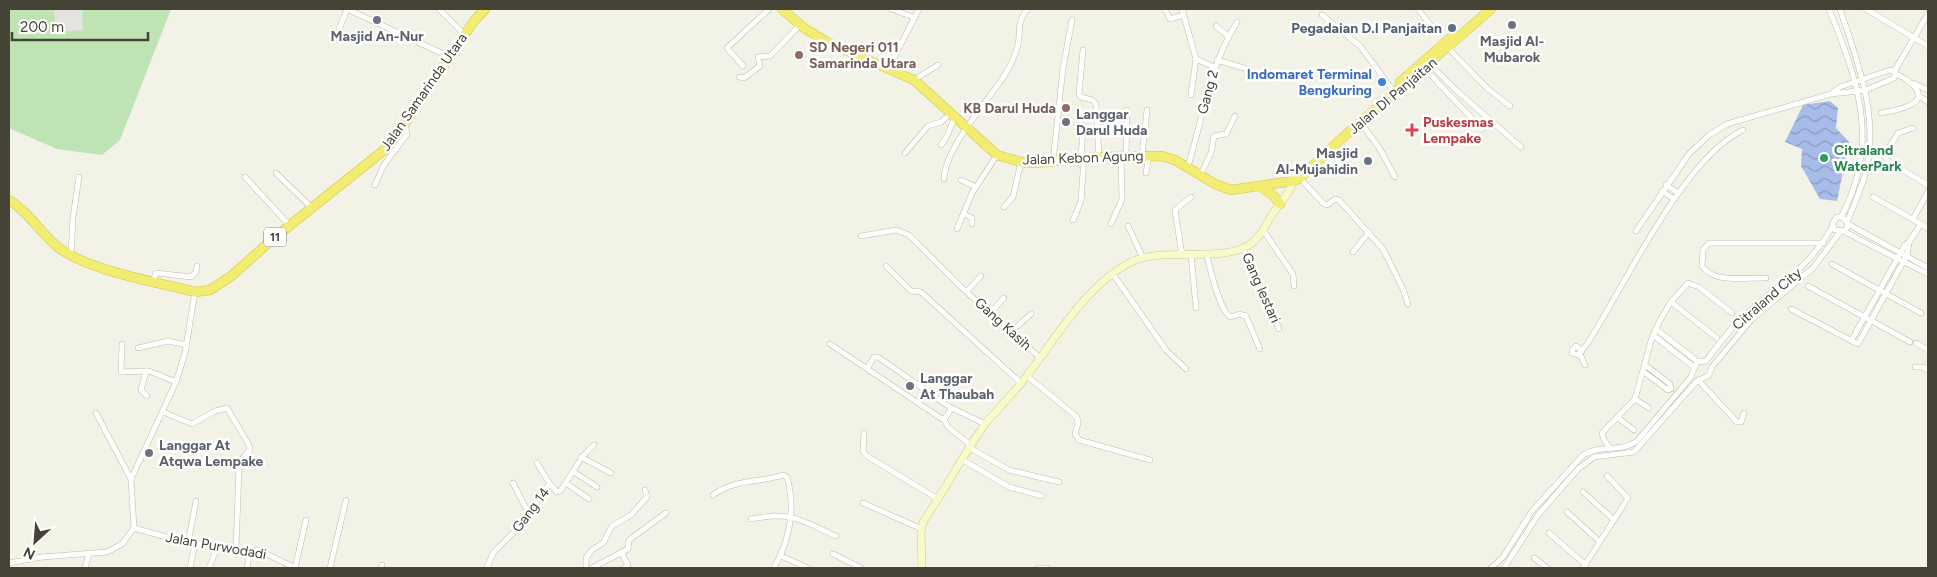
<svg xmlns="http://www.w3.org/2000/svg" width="1937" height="577" viewBox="0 0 1937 577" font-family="Figtree,sans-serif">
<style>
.green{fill:#bfe3b3}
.parking{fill:#e3e3df}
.water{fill:url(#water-waves)}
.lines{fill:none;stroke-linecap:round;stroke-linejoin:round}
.street-casing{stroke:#bdbcaa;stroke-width:6}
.secondary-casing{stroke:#cacb98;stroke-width:8}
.highway-casing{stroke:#d1c542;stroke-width:10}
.street{stroke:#fff;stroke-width:5}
.secondary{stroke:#f8fac9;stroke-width:7}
.highway{stroke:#f2ec72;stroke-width:9}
.worship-dot{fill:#6b7280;stroke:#fff;stroke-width:2}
.service-dot{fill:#5c6f8a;stroke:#fff;stroke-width:2}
.education-dot{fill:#8d6e63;stroke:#fff;stroke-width:2}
.shop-dot{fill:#3f7fe0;stroke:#fff;stroke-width:2}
.health-dot{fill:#e0444e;stroke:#fff;stroke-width:2}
.leisure-dot{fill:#2e9e5b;stroke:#fff;stroke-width:2}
.labels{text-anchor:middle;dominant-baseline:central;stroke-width:5;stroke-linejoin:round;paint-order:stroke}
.shield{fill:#fff;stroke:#7c7b72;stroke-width:1}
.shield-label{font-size:12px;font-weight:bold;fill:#444336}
.service-label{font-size:14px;font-weight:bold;fill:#4e5e75;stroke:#fff;text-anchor:end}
.worship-label{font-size:14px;font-weight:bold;fill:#5b616d;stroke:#fff;text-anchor:start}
.education-label{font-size:14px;font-weight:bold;fill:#785e54;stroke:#fff;text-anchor:start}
.shop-label{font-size:14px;font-weight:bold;fill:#366cbe;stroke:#fff;text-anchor:end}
.street-label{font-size:14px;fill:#444336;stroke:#fff}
.health-label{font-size:14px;font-weight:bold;fill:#be3a42;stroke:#fff;text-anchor:start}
.leisure-label{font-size:14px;font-weight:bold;fill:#27864d;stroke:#fff;text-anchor:start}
</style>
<defs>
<pattern id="water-waves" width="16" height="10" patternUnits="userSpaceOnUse" patternTransform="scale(1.25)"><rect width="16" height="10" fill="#a8bcea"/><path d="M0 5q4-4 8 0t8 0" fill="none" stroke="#8a9abe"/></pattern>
</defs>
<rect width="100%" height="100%" fill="#f2f2e7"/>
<!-- green -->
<polygon class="green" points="9,9 171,9 120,140 102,155 57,149 9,128"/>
<!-- parking -->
<polygon class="parking" points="54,9 82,9 83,30 56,32"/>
<!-- water -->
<polygon class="water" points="1830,101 1838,108 1836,128 1849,142 1837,201 1820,199 1801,166 1802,149 1785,142 1803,105"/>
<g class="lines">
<defs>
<g id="street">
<polyline points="439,9 465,35"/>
<polyline points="891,9 913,17"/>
<polyline points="1165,9 1170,19 1184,15"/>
<polyline points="1182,9 1196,59 1191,95"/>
<polyline points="1418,9 1431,26"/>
<path d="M1829,9C1858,81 1881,143 1841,217"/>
<path d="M1840,9C1857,60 1878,113 1867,167C1863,186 1854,204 1847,222"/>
<polyline points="1866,9 1928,46"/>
<polyline points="1322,15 1360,46 1392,89"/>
<polyline points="1216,26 1228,36"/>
<polyline points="335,40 347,9 450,57"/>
<polyline points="1448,48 1488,89 1510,106"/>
<polyline points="1083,50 1079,94 1081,97 1092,100 1096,104 1099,157"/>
<polyline points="1196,59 1214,67"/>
<polyline points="1217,60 1244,68"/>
<polyline points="1430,64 1457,91 1521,147"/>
<polyline points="743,66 727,48 769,9"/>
<polyline points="889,67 919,9"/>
<polyline points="1425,69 1482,129"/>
<polyline points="1895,70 1928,14"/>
<polyline points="739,77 744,78 760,66 758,57 770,56 800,25"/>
<polyline points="914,80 938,65"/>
<polyline points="1913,83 1928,90"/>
<polyline points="1918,95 1928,102"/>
<path d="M1881,113C1890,111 1900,110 1908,106C1932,97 1909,79 1896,74"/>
<polyline points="1361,123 1380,149 1395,177"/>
<polyline points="1913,128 1898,133 1884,156 1888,161 1928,185"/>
<path d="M941,145C949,136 949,127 956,117"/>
<polyline points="905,153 928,126 941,122 951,113"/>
<polyline points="1142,156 1147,110"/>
<polyline points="1126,157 1127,110"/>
<polyline points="1081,159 1083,127"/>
<polyline points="1053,162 1063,68 1072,20"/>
<path d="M1188,166C1204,115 1208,69 1237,22"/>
<polyline points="276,173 312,208"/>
<polyline points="1146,173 1149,156"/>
<polyline points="1201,174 1211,153 1214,136 1226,134 1235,116"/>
<polyline points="1297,175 1324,204 1327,205 1335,199 1339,200 1383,249 1403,289 1408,304"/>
<polyline points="245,177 290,226"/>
<path d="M944,179C945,147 987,103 1004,76C1010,67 1015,55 1018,45C1021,29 1016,23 1028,9"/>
<polyline points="961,180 976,187"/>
<polyline points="375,185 384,165 407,134 405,124"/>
<polyline points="1666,185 1678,193"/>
<polyline points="1662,191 1674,199"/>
<polyline points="1873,197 1921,224"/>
<polyline points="1004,207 1013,197 1021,162"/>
<polyline points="964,214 972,218 972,224"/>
<polyline points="1913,219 1928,192"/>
<polyline points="1073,220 1081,201 1084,158"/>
<polyline points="1111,224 1122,199 1121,158"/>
<polyline points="1848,224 1928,268"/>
<polyline points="1128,226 1143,258"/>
<polyline points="957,229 972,193 997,155"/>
<polyline points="1263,230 1293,274 1294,286"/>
<polyline points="1636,231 1689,154 1709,135 1727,124 1831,94 1866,90 1894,78 1896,72 1890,70 1840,87 1831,94"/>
<polyline points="1843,231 1847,228 1847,222 1842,217 1837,217 1832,224 1835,230 1843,231 1928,274"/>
<polyline points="861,236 896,230 909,235 960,286 1039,357"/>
<polyline points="1243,247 1279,329"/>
<polyline points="1353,252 1369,232"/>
<path d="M1206,253C1210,266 1219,312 1231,317L1239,314L1246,316L1260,349"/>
<polyline points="1191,254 1196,308"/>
<polyline points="71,255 73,218 79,177"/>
<polyline points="1182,255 1175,210 1191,197"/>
<polyline points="1832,264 1921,313"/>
<polyline points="886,266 911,291 921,292 1021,383"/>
<polyline points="1113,274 1166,350 1186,369"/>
<path d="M1766,278C1747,277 1713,284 1702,266L1703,250L1709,243H1823"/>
<polyline points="153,281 156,273 191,277 196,272 197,266"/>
<polyline points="1808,286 1910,342"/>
<polyline points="967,291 981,276"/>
<polyline points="1671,302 1717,338"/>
<polyline points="1791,309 1858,344 1907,255 1909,242"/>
<polyline points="991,312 1004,298"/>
<polyline points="1656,329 1698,362"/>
<polyline points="1012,331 1031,314"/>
<polyline points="1653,335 1694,367"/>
<polyline points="1851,341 1905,245 1909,242 1921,224 1928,228"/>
<polyline points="1916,343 1928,350"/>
<polyline points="122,344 121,372 149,371 176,382"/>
<polyline points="830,344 942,419 945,418 952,408 985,424"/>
<polyline points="138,348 168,341 187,345"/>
<path d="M1582,351L1576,346L1572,350V353L1578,355L1587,344C1625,286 1682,159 1743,130"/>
<polyline points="1580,354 1585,365"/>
<polyline points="868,367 874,357 878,357 951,408"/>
<polyline points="1915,367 1923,367 1928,370"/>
<polyline points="146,371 141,390 147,396"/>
<polyline points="1644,372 1668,390 1671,389 1670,384 1645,365"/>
<polyline points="1027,376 1077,417 1078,423 1075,434 1079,440 1150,460"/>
<polyline points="1698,380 1737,422 1741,422 1744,413"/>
<polyline points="1635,399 1649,408"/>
<polyline points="163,412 192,424 215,411 227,408 249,445 250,450 242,459 239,467 236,549"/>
<polyline points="96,413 131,479"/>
<polyline points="1618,418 1634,430"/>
<polyline points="944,419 948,427 967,442 970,448 1009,470 1059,482"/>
<polyline points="864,433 863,451 867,456 938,499"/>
<polyline points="1610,448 1604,440 1602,433 1635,399 1651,341 1659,322 1671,302 1688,283 1699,287 1732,313"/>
<polyline points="581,457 611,473"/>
<polyline points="963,460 1009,487 1042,496"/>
<polyline points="537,463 550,484"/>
<polyline points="574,472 597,487"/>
<polyline points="513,483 529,514"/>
<polyline points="566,483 589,499"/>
<polyline points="1583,492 1613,519"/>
<path d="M713,495C734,479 759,483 783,475L787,477C796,509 790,539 774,568"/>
<polyline points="863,503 922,529"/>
<polyline points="1567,512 1599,541"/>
<path d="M751,519C791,511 801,520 836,536"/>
<polyline points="134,528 188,543 261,551 295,568"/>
<polyline points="1549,533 1586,565"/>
<polyline points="188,543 196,501"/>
<polyline points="621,552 628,565 624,568"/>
<polyline points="833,554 861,568"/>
<polyline points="781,556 808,568"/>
<polyline points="1534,558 1547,568"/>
<polyline points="9,563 42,557 107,552 122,544 134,528 131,479 176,382 185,353 195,292"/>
<polyline points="85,568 89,553"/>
<polyline points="190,568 195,544"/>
<polyline points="209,568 217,548"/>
<polyline points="247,568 250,550"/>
<polyline points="295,568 306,520"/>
<polyline points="330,568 346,500"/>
<polyline points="381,568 382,565"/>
<path d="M487,568L493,553L520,526L546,488L550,484L557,492L560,491C572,475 579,457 594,445"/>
<polyline points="586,568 586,558 592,550 603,543 612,526 631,515 647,497 645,490"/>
<polyline points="592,568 628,549 629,540 666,513"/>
<polyline points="1039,568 1047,568"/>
<path d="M1491,568L1503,557L1532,511L1583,455C1600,444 1621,453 1637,441L1691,377L1697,362L1706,361C1718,345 1731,327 1746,314C1782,282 1808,269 1833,226"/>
<polyline points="1504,568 1538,515 1578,469 1594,457 1634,452 1696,382 1709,375 1712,367 1751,320 1813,268 1840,232"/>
<polyline points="1583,568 1628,498 1607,476"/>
</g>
<path id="secondary" d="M922,568L921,532L923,522C945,490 963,454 986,423C999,407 1014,393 1026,377C1055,339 1086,286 1129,263C1162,245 1223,265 1252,243C1263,234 1268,220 1276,209C1282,200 1294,188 1293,176"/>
<g id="highway">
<polyline points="782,9 804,28 827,42 914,80 997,155 1021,162 1035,163 1099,157 1162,156 1175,160 1215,184 1231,190 1293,181 1299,179 1341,139 1491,9"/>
<polyline points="1400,82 1454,35"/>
<polyline points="1261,187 1274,196 1280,204"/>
<path d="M9,200C29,212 41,234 59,248C90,271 157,282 195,292L210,290L230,277L274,238L383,151L399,132L474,21L485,9"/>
</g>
</defs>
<!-- street casing -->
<use href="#street" class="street-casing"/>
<!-- secondary casing -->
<use href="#secondary" class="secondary-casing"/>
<!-- highway casing -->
<use href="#highway" class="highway-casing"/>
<!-- street -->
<use href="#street" class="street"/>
<!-- secondary -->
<use href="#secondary" class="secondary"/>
<!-- highway -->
<use href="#highway" class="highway"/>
</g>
<!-- markers -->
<g class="worship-dot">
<circle cx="377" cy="20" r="5"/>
<circle cx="1512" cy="25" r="5"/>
<circle cx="1066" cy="122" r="5"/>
<circle cx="1368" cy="161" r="5"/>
<circle cx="910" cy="386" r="5"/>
<circle cx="149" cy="453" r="5"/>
</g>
<circle class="service-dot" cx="1452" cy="28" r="5"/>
<g class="education-dot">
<circle cx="799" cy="55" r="5"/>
<circle cx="1066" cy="108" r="5"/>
</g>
<circle class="shop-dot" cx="1382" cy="82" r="5"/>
<path class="health-dot" d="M1409.5 122.5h5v5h5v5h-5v5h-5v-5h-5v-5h5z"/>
<circle class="leisure-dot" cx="1824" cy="158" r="5"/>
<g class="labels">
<!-- shield labels -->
<rect class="shield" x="264" y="227.5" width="22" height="19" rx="4"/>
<g class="shield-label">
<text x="275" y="237">11</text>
</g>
<!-- service labels -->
<g class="service-label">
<text x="1442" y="28">Pegadaian D.I Panjaitan</text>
</g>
<!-- worship labels -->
<g class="worship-label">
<text x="377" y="36" text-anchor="middle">Masjid An-Nur</text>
<text x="1512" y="41" text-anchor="middle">Masjid Al-<tspan x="1512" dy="16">Mubarok</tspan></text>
<text x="1076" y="114">Langgar<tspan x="1076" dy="16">Darul Huda</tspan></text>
<text x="1358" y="153" text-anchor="end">Masjid<tspan x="1358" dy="16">Al-Mujahidin</tspan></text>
<text x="920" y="378">Langgar<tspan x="920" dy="16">At Thaubah</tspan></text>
<text x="159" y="445">Langgar At<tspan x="159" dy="16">Atqwa Lempake</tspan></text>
</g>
<!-- education labels -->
<g class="education-label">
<text x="809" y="47">SD Negeri 011<tspan x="809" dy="16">Samarinda Utara</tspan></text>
<text x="1056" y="108" text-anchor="end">KB Darul Huda</text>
</g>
<!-- shop labels -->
<g class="shop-label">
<text x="1372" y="74">Indomaret Terminal<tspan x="1372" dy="16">Bengkuring</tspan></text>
</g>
<!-- street labels -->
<g class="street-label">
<text transform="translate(424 92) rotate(-55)">Jalan Samarinda Utara</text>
<text transform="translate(1208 92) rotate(-75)">Gang 2</text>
<text transform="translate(1393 96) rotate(-40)">Jalan DI Panjaitan</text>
<text transform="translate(1083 158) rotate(-2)">Jalan Kebon Agung</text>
<text transform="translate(1261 288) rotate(66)">Gang lestari</text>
<text transform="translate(1767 299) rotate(-41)">Citraland City</text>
<text transform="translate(1003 324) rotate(42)">Gang Kasih</text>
<text transform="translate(531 510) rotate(-53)">Gang 14</text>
<text transform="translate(216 546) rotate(10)">Jalan Purwodadi</text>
</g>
<!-- health labels -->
<g class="health-label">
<text x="1423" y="122">Puskesmas<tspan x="1423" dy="16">Lempake</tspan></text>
</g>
<!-- leisure labels -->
<g class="leisure-label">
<text x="1834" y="150">Citraland<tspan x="1834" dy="16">WaterPark</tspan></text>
</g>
</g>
<!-- border -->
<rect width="1937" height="577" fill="none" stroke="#444336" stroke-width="20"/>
<!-- north arrow -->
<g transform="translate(35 542) rotate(206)" stroke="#ffffff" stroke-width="4" paint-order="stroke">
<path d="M0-4L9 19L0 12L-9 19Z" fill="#444336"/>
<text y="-8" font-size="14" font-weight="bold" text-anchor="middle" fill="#444336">N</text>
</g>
<!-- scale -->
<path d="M12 32v8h136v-8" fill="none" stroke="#444336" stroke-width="2.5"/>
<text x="20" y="32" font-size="15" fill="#444336" stroke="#ffffff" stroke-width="4" paint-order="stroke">200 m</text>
</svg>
